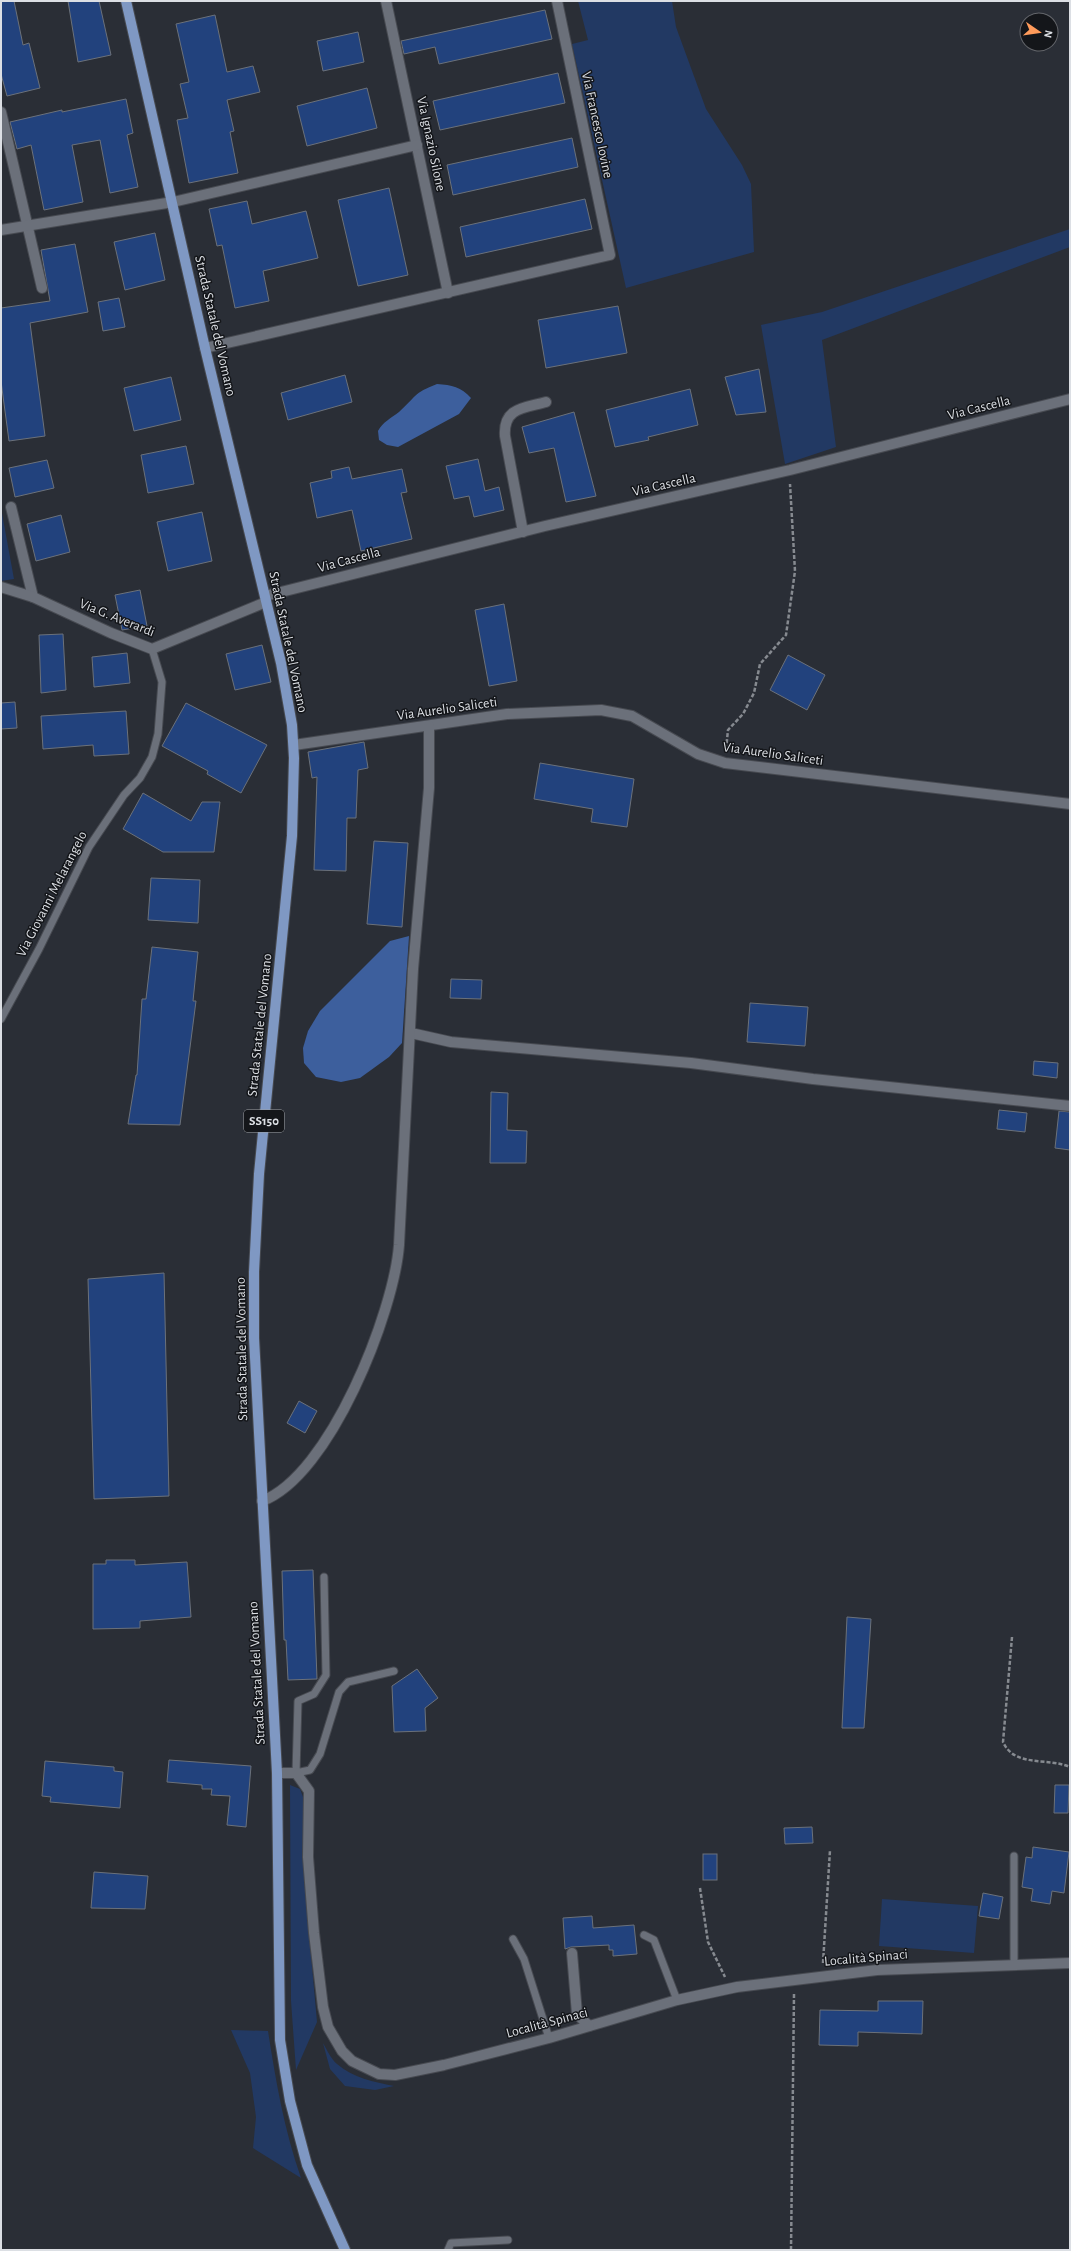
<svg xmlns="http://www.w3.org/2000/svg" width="1071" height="2251" viewBox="0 0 1071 2251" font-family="'Alegreya Sans',sans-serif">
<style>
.green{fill:#223963}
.forest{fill:#3d5f9d}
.building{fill:#22427d;stroke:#6b717a}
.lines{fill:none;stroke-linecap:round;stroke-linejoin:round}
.lane-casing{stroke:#474a51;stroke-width:9}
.street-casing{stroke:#474a51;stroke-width:12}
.primary-casing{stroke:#474a51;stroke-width:12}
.path{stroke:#868a90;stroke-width:2.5;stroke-dasharray:4 2;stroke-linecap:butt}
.lane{stroke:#6b707a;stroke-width:7}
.street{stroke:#6b707a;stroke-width:10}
.primary{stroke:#7f98c3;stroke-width:10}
.labels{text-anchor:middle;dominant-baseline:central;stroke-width:3;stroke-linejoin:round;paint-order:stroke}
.shield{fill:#14161a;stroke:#a0a3a7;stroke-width:1}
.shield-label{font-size:13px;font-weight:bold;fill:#dcdfe4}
.street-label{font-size:14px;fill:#dcdfe4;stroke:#14161a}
</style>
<rect width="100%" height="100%" fill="#2a2e36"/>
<!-- green -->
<g class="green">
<polygon points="578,1 672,1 676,27 706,109 742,165 751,184 754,252 626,288 572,44 588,40"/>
<polygon points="1070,229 1070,247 822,340 836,447 785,464 761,325 822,312"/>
<polygon points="1,508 14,579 1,581"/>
<polygon points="290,1785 300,1789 303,1797 304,1878 317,2022 296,2070 291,2001"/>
<polygon points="882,1899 978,1906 974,1953 879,1946"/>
<path d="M231,2030L268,2031C276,2082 284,2129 301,2178L253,2148L256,2117L250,2073Z"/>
<path d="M323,2043C327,2050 331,2059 337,2064C353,2078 374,2082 394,2086L375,2090L345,2086L330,2069Z"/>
</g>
<!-- forest -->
<g class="forest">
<path d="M437,384C452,385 461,387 471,398L459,414L398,447L387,445L379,440L378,431C383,422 391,418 399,412C416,397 413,393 437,384Z"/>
<polygon points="409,936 402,1043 389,1057 360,1078 341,1082 316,1077 304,1063 303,1048 308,1031 320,1011 390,941"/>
</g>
<!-- building -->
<g class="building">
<polygon points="1,1 14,1 23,45 29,43 40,88 7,96 1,74"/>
<polygon points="68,1 99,1 111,55 78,62"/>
<polygon points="545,10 552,39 439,64 435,47 404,54 401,41"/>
<polygon points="215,15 227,72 253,66 260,92 227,100 234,131 230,132 238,173 189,183 177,120 188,118 180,84 189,82 176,24"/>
<polygon points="358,32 364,62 323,71 317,41"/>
<polygon points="558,73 565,103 440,130 433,101"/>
<polygon points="367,88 377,128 307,146 297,106"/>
<polygon points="126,99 133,133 127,135 138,187 110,193 100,140 72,145 83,202 44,210 31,145 17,149 10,122 62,110 62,112"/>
<polygon points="572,138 578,167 453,195 447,165"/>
<polygon points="389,188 408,275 358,286 338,200"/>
<polygon points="585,199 592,229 466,257 460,227"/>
<polygon points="247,201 252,224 306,211 318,258 263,271 269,301 235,308 222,245 217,246 209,209"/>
<polygon points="155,233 165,280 125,290 114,242"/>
<polygon points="75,244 88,312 30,323 45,436 9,441 1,381 1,308 50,301 41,250"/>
<polygon points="119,298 125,327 103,331 98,302"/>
<polygon points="618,306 627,353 546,368 538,320"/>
<polygon points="759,369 766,412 736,415 725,377"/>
<polygon points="345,375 352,402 288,420 281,393"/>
<polygon points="171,377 181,420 134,431 124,388"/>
<polygon points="690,389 698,425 648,437 649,440 615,447 606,410"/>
<polygon points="574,412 596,496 566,502 554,448 529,453 522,427"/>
<polygon points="186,446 194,484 148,493 141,455"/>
<polygon points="478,459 485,491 499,487 504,510 474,517 469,496 454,499 446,466"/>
<polygon points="47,460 54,488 15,497 9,468"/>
<polygon points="349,467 352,479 402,469 407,492 401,493 412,539 361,551 352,510 317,518 310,483 332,478 331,471"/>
<polygon points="202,512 212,561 168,571 157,522"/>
<polygon points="61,515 70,552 36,561 27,524"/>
<polygon points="140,590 147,626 122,630 115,595"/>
<polygon points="504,604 517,681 489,686 475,610"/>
<polygon points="63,634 66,690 41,693 39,635"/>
<polygon points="262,645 271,682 235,690 226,654"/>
<polygon points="127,653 130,683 94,687 92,657"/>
<polygon points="788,655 825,675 807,710 770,690"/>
<polygon points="15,702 17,728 1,729 1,703"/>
<polygon points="186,703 267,745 241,793 207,774 208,771 162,746"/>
<polygon points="126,711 129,754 94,756 93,745 43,749 41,716"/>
<polygon points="364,742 368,768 358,770 356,818 347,818 346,871 314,870 317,777 312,778 308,752"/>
<polygon points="540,763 634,779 627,827 591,822 593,809 534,799"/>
<polygon points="143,793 191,821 202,802 220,802 214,852 163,852 123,829"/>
<polygon points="374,841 408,843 402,927 367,924"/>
<polygon points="151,878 200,880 198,923 148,920"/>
<polygon points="152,947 198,952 193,1001 196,1001 180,1125 128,1124 136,1075 137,1075 142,999 146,999"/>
<polygon points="451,979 482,980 481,999 450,998"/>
<polygon points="750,1003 808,1007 805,1046 747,1042"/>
<polygon points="1034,1061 1058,1063 1057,1078 1033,1075"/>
<polygon points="491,1092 508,1093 507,1130 527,1131 526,1163 490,1163"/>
<polygon points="999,1110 1027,1113 1025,1132 997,1129"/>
<polygon points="1059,1111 1070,1112 1070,1150 1055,1148"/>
<polygon points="164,1273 169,1496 94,1499 88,1279"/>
<polygon points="299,1401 317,1411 305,1433 287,1423"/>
<polygon points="106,1560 135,1560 135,1565 187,1562 191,1617 140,1621 140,1628 93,1629 93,1564 106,1564"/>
<polygon points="313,1570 317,1679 288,1680 286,1640 284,1640 282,1571"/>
<polygon points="847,1617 871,1619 864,1728 842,1728"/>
<polygon points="417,1669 438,1698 425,1708 426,1731 394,1732 392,1686"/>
<polygon points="169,1760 251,1766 246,1827 227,1825 230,1796 211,1795 212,1789 202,1789 202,1785 167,1782"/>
<polygon points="45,1761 114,1767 114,1771 123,1772 120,1808 50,1802 51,1797 42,1796"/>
<polygon points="1055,1785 1069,1785 1068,1813 1054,1813"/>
<polygon points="812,1827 813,1843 785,1844 784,1828"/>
<polygon points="1033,1847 1069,1852 1064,1893 1052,1891 1050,1904 1031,1901 1033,1889 1022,1887 1026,1857 1032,1858"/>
<rect x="703" y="1854" width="14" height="26"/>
<polygon points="94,1872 148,1876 145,1909 91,1908"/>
<polygon points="983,1893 1003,1897 999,1919 979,1916"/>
<polygon points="592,1916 593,1928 634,1925 637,1954 613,1956 613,1950 609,1950 609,1945 571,1947 565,1949 563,1918"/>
<polygon points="878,2001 923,2001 922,2034 858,2032 858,2046 819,2045 820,2010 878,2011"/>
</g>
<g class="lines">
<defs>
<g id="lane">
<polyline points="1,1019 39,949 89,847 124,795 140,778 152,757 158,734 162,682 152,649"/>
<polyline points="324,1577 326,1675 314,1694 298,1701 296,1773 310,1770 320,1754 339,1692 348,1682 394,1671"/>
<polyline points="1014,1856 1014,1964"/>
<polyline points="644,1935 654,1940 677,2000"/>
<polyline points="513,1939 524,1959 549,2038"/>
<polyline points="448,2250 451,2243 508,2240"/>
</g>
<g id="street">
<polyline points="386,1 448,293"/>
<polyline points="1,112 42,288"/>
<polyline points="1,230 173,202 417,145"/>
<polyline points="205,348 610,255 557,1"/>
<polyline points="11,507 33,597"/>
<path d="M523,532L505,436C503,407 525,408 546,402"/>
<polyline points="1,587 33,597 111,633 152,649 266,602"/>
<polyline points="265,596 545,526 790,470 1070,399"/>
<polyline points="294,745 507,714 601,710 632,716 698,754 725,763 1070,804"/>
<polyline points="411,1033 451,1042 691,1063 813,1079 1070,1106"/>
<path d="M262,1501C330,1476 394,1312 399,1245L413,969L429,788V726"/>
<polyline points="277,1773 296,1773 309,1791 308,1857 314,1933 323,2007 328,2027 342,2051 352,2061 379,2074 395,2075 444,2065 549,2038 677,2000 737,1987 877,1970 1070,1963"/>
<polyline points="572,1953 577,2014 589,2026"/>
</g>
<polyline id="primary" points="126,1 205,348 281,663 292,725 294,758 292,836 259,1174 254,1272 254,1338 277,1773 280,2040 290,2101 307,2165 345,2250"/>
</defs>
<!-- lane casing -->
<use href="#lane" class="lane-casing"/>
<!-- street casing -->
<use href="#street" class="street-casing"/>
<!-- primary casing -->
<use href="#primary" class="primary-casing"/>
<!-- path -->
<g class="path">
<polyline points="726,749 728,730 743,714 754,693 760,664 786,635 795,571 790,484"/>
<path d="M1012,1637L1003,1742C1015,1768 1047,1757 1070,1767"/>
<polyline points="700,1888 708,1942 725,1977"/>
<polyline points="823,1963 830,1850"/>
<polyline points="791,2250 794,1994"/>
</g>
<!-- lane -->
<use href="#lane" class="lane"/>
<!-- street -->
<use href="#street" class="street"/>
<!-- primary -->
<use href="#primary" class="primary"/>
</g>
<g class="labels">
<!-- shield labels -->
<rect class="shield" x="244" y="1110" width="40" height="22" rx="3"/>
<g class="shield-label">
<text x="264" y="1121">SS150</text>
</g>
<!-- street labels -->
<g class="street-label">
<text transform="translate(597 125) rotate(78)">Via Francesco Iovine</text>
<text transform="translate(431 144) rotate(78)">Via Ignazio Silone</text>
<text transform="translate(215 326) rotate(77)">Strada Statale del Vomano</text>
<text transform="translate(979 408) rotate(-14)">Via Cascella</text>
<text transform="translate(664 485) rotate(-13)">Via Cascella</text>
<text transform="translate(349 560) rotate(-15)">Via Cascella</text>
<text transform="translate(117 618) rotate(22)">Via G. Averardi</text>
<text transform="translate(288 642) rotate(78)">Strada Statale del Vomano</text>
<text transform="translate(447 709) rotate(-8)">Via Aurelio Saliceti</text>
<text transform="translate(773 754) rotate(8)">Via Aurelio Saliceti</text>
<text transform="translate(52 894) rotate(-63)">Via Giovanni Melarangelo</text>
<text transform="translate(260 1025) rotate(-84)">Strada Statale del Vomano</text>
<text transform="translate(242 1349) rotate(-91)">Strada Statale del Vomano</text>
<text transform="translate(257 1673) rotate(-93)">Strada Statale del Vomano</text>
<text transform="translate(866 1958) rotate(-5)">Località Spinaci</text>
<text transform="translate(547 2023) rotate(-15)">Località Spinaci</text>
</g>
</g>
<!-- border -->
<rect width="1071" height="2251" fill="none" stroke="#dcdfe4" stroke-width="4"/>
<!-- north arrow -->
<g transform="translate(1039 32) rotate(103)"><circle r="19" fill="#14161a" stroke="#64666b"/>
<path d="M0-3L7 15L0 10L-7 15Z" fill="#ff9b5b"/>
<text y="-6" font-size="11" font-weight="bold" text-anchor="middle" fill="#dcdfe4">N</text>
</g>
</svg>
